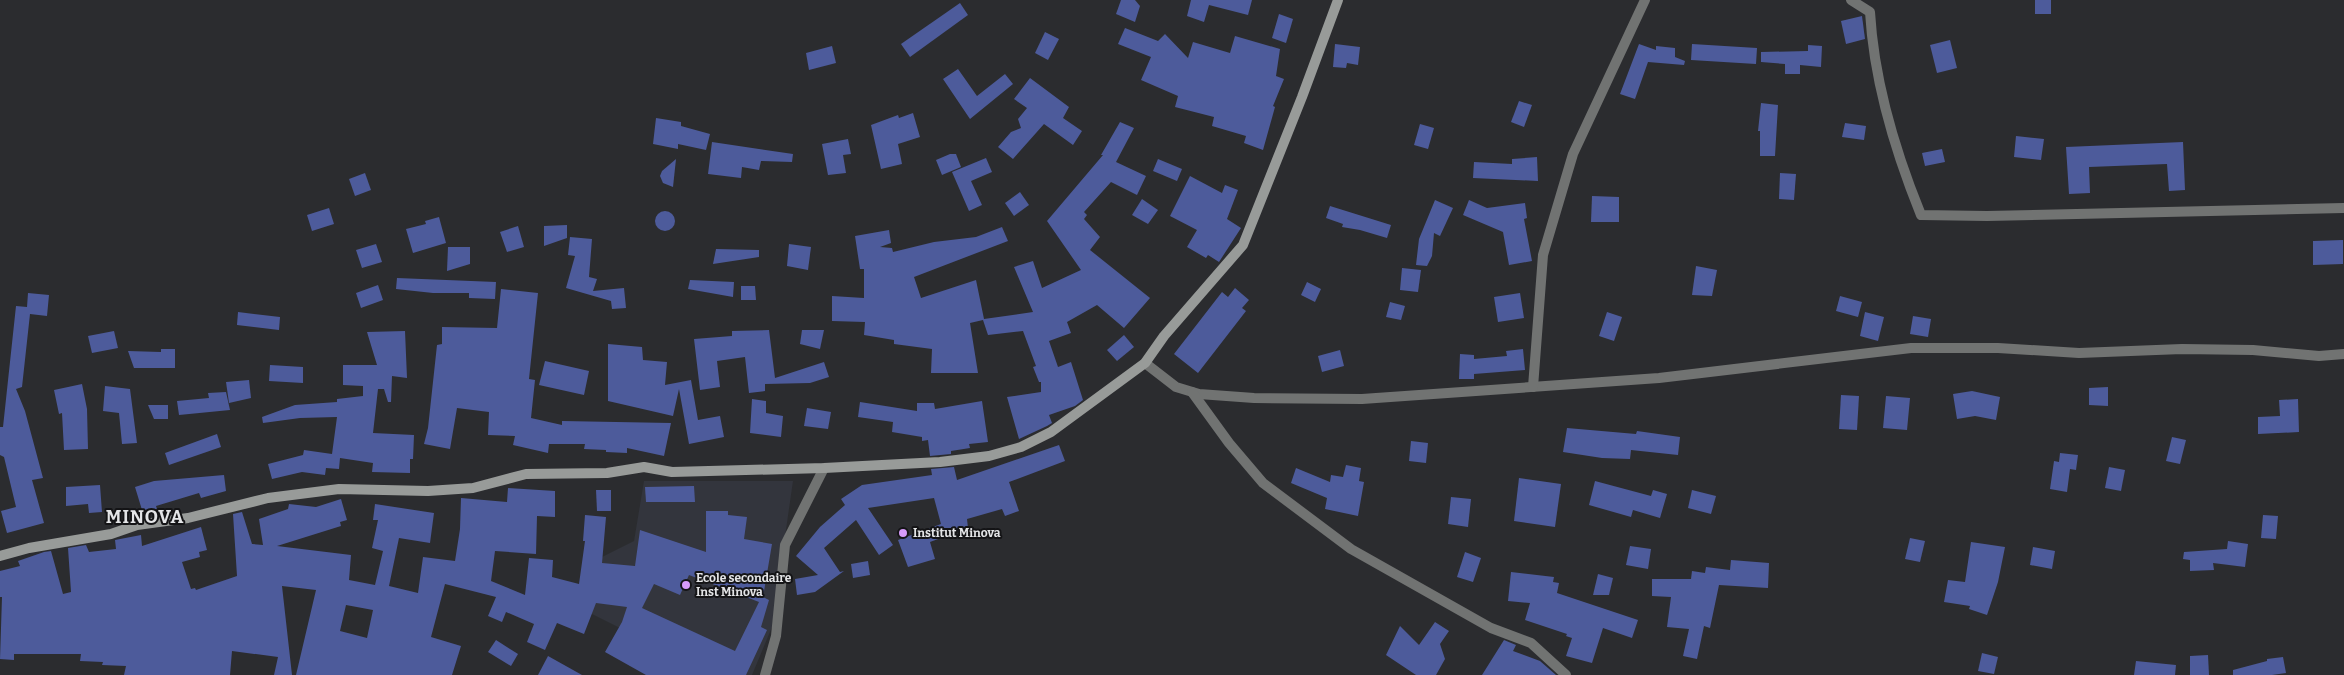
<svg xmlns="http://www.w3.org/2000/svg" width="2344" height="675" viewBox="0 0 2344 675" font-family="Bitter,serif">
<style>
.built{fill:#33353d}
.building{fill:#4d5b9b;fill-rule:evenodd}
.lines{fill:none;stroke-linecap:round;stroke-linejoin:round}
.street{stroke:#717372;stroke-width:10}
.secondary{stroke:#989b99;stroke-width:10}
.poi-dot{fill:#d69bfa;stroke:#141416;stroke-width:2}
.labels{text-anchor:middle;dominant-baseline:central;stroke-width:4;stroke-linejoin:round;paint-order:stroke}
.poi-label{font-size:12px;font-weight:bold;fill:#e4e5e7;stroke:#141416;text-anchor:start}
.district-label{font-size:18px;font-weight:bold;letter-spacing:1px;fill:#e4e5e7;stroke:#141416}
</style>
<rect width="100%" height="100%" fill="#2b2c2f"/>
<!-- built -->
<polygon class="built" points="644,481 793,481 772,627 752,675 724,675 676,656 590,613 600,558 634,541"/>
<!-- building -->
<g class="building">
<polygon points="1121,0 1135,0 1140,6 1135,22 1116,14"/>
<polygon points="1191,0 1252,0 1248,15 1209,5 1204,22 1187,16"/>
<rect x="2035" y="0" width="16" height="14"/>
<polygon points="960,3 968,15 910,57 901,44"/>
<polygon points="1279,14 1293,19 1286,43 1272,38"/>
<polygon points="1862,16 1865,39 1846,44 1841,21"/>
<polygon points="1125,28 1158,41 1165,34 1188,58 1193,42 1230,53 1235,36 1280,49 1276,76 1284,79 1273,106 1275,107 1263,150 1244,143 1246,136 1212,126 1214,117 1175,107 1178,96 1141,80 1151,57 1118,44"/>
<polygon points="1045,32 1059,39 1048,60 1035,53"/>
<polygon points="1950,40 1957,68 1937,73 1930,45"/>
<polygon points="1335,44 1360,47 1358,65 1347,63 1346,68 1333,67"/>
<polygon points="1639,44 1656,50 1656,46 1675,48 1675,57 1685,61 1684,65 1648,62 1635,99 1620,94"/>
<polygon points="1692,44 1757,48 1756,64 1691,60"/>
<polygon points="1808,45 1822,46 1821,67 1800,65 1800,74 1785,74 1785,64 1761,62 1761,52 1808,51"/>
<polygon points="832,46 836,63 809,70 806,53"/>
<polygon points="958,69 977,96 1005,74 1013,84 970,119 943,79"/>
<polygon points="1030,78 1069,107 1063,118 1082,131 1073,145 1044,124 1013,159 998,147 1011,132 1021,128 1018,119 1027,108 1014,99"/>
<polygon points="1519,101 1532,105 1524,127 1511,122"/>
<polygon points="1761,103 1778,105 1775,156 1760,156 1760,131 1758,131"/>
<polygon points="913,113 920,137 898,144 902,164 881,169 871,125 898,115 899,118"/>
<polygon points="656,118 681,122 681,126 710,134 706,150 678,144 678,149 653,144"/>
<polygon points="1120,122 1134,128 1116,162 1146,176 1137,195 1111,182 1084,212 1087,215 1084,219 1100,237 1090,250 1150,298 1124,328 1097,305 1067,322 1071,333 1049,341 1058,367 1071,362 1083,400 1075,406 1049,415 1052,423 1047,426 1019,439 1007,397 1041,392 1041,382 1039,382 1033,367 1036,366 1023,331 988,335 983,320 970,323 978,373 931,373 932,349 894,344 894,340 864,335 865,322 832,321 832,296 864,298 864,269 860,269 855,236 889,230 891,243 880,247 892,248 893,252 934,242 976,237 1002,227 1008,241 914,277 921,298 976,280 984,319 1033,312 1014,267 1033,261 1042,288 1081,270 1047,221 1103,155 1101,155"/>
<polygon points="1845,123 1866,126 1864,140 1842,137"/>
<polygon points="1420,124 1434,128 1428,149 1414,145"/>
<polygon points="2016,136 2044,139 2041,160 2014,157"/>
<polygon points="848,139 851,154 843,155 846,173 828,175 822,144"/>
<polygon points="712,142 793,154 792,162 761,161 759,170 742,167 741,178 708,174"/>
<polygon points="2183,142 2185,190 2169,191 2167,164 2089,167 2090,193 2069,194 2066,147"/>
<polygon points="1942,149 1945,162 1925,166 1922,153"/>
<polygon points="950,154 956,154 961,167 942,175 936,160"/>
<polygon points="1537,157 1538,181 1473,178 1474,162 1512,164 1512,159"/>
<polygon points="986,158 992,172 971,181 982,205 969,211 952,172"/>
<polygon points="676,159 673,187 663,183 660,176 662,171"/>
<polygon points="1158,159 1182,169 1177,181 1153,171"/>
<polygon points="365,173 371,190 355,196 349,179"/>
<polygon points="1780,173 1796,174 1794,200 1779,199"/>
<polygon points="1190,176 1222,193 1225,185 1238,190 1227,219 1241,228 1219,262 1208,255 1206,258 1187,247 1197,230 1170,216"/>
<polygon points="1020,192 1029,205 1014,216 1005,203"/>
<polygon points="1592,196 1619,197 1619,222 1591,222"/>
<polygon points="1142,199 1158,210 1148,224 1132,215"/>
<polygon points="1435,200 1453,208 1440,236 1434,233 1432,256 1427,266 1416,265 1419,239"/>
<polygon points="1469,200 1487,208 1525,203 1527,218 1524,219 1532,261 1509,265 1503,232 1463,215"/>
<polygon points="1330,206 1391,225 1387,238 1360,230 1342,227 1343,224 1326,218"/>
<polygon points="329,208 334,224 312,231 307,215"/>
<circle cx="665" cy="221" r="10"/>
<polygon points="439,217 446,243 413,253 406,229 426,224 425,221"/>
<polygon points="567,225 567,238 544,246 544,226"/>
<polygon points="518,226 524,247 507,252 500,232"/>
<polygon points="570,237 592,239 589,277 597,279 593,291 624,288 626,308 612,309 611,301 566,288 575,256 568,255"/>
<polygon points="2343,240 2343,264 2313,265 2313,241"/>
<polygon points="376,244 382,262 362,268 356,250"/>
<polygon points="789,244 811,247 808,270 787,266"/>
<polygon points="448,247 470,247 470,264 447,271"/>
<polygon points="716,249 759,250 759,257 713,264"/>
<polygon points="1696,266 1717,270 1712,296 1692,295"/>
<polygon points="1402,268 1421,270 1418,292 1400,290"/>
<polygon points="397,278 496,282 495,299 469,298 469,293 433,293 396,289"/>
<polygon points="690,280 734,282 733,297 688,289"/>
<polygon points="1307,282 1321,289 1315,302 1301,295"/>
<polygon points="378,285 383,300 361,308 356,293"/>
<polygon points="741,286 755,286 756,300 741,300"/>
<polygon points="1235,288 1249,300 1242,308 1246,311 1198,373 1174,354 1222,292 1228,297"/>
<polygon points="501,289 538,293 529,379 535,380 531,418 562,425 562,421 671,423 664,456 627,448 627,453 606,452 606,450 584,449 585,444 549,444 548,453 513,445 515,436 488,435 489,412 457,408 450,449 424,444 428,428 437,345 442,344 442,327 497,328"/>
<polygon points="28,293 49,295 47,316 30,314 22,387 16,389 25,411 43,478 32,480 44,523 7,533 1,511 16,507 4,457 0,455 0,427 3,427 16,306 27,307"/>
<polygon points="1520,293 1524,318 1498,322 1494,297"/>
<polygon points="1840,296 1862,302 1858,317 1836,311"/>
<polygon points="1390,302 1405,306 1401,320 1386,317"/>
<polygon points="238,312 280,317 279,330 237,325"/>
<polygon points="1607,312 1622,317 1614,341 1599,336"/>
<polygon points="1865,312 1884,317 1878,341 1860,336"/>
<polygon points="1913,316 1931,319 1928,337 1910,334"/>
<polygon points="769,330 775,378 824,362 829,377 810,383 765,384 765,391 749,393 745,357 717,361 720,387 700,390 694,339 732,336 732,331"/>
<polygon points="802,330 824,330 820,349 800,344"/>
<polygon points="114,331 118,348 92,353 88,336"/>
<polygon points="405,331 407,378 392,376 391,402 388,402 384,389 378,389 373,433 414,435 413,459 410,459 410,473 372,472 373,463 340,458 339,469 326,468 325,475 302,472 272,479 268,464 303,455 304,450 332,454 337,417 300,418 263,423 262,417 295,405 337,402 337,399 363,396 363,386 343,385 343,365 377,365 367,332"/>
<polygon points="1124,335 1134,347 1117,361 1107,350"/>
<polygon points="608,344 642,347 643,360 667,362 665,385 691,380 698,420 720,416 724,437 689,444 679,389 673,416 608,401"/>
<polygon points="161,349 175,349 175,368 134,368 128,351 161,352"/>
<polygon points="1523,349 1525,370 1474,374 1474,379 1459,379 1460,354 1474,355 1474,359 1507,356 1506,351"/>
<polygon points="1340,350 1344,366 1322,372 1318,356"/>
<polygon points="545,361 589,371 584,395 539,385"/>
<polygon points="270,365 303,367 303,383 269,381"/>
<polygon points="249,380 251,398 229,403 226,382"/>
<polygon points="82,384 87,409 88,449 64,450 62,413 59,414 54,390"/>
<polygon points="105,386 130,389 137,443 122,444 119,413 103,411"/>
<polygon points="2108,387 2108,406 2089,405 2089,388"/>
<polygon points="1972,391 2000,397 1996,420 1975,416 1957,419 1953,394"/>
<polygon points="226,392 230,410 179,415 177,401 209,398 208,393"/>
<polygon points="1841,395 1859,396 1857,430 1839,429"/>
<polygon points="1886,396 1910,398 1907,430 1883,428"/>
<polygon points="752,399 766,401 766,413 783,416 781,437 750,433"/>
<polygon points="2298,399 2299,432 2258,434 2258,417 2280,416 2279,400"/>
<polygon points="982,401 988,442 969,444 970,448 951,451 951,454 930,456 928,440 922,441 922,437 892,432 893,422 858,417 860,402 917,411 917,403 934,403 935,409"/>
<polygon points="148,405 168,405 168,419 154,419"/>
<polygon points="807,408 831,412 828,429 804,426"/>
<polygon points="1567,428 1636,434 1637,431 1680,437 1678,455 1631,450 1630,459 1602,458 1563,452"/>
<polygon points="217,434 221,447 169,465 165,453"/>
<polygon points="2172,437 2186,440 2180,464 2166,461"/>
<polygon points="1411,441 1428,443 1426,463 1409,461"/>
<polygon points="1059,445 1065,461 1009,482 1019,511 1005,516 1002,509 967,519 968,528 930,542 935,559 908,567 898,540 941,524 934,498 868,508 893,545 879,555 856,520 824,548 840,572 844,571 815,592 797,595 795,579 818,575 796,556 820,527 845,505 841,499 862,485 932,475 931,469 954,467 957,480"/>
<polygon points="2060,453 2078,455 2076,470 2070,469 2067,492 2050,489 2054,461 2059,462"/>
<polygon points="1346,465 1361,468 1359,481 1364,482 1358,516 1325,509 1327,498 1291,483 1296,468 1330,482 1331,475 1343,477"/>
<polygon points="2109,467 2125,470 2121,491 2105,488"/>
<polygon points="224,475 226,491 201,498 199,493 156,506 157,509 142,510 135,487 154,481"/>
<polygon points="1519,478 1561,484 1555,527 1514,521"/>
<polygon points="1595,481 1651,496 1653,490 1667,494 1660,518 1633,510 1631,517 1589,505"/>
<polygon points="100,485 102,512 89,513 88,504 66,506 66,487"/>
<polygon points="694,486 695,502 646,502 645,487"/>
<path d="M508,488L555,491V517L537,516L536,554L495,551L491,581L525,595L529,558L553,560L552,577L579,584L585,541H583L585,515L606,517L602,563L635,566L640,530L706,552V511H728V515L747,517L744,539L772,544L763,597L769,600L761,627L767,630L746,675H646L605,652L622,622L627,607L596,603L584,634L557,623L545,650L527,642L534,624L506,612L502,622L488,616L496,597L445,584L431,637L461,646L452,675H296L316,590L282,586L292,675H274L278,657L232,651L230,675H124L126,666L102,665L103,662L80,661L81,654H14V660L0,659L2,597H0V571L20,566L18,561L44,552L51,551L63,594L71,592L68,548L86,545L89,552L116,549L115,540L141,535L142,546L201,527L207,550L199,552L200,557L182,562L191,589L195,588L196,590L237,576L233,514L242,512L252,544L263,545L259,519L288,509L289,504L316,507L341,499L347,520L340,522L341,526L277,546L351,555L349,580L375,585L383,551L372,548L378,520H373L375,504L434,513L430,543L399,538L389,586L418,593L423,557L455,561L460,529L461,498L507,502ZM689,575L759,602L735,651L642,608L654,584L680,595ZM346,605L373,610L367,638L340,631Z"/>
<polygon points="596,490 611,490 611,511 597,511"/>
<polygon points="1692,490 1716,496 1711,514 1688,508"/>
<polygon points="1451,497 1471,499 1468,527 1448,524"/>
<polygon points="2263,515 2278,516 2276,539 2261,538"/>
<polygon points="1910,538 1925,541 1920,562 1905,559"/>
<polygon points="2228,541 2248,544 2245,567 2213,563 2214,570 2190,571 2190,560 2183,559 2184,552 2227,549"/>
<polygon points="1971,542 2005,547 1998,582 1987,615 1969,609 1970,606 1944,602 1948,580 1965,582"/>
<polygon points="1630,546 1651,549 1648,569 1626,565"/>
<polygon points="2033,547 2055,551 2052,569 2030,565"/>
<polygon points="1465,552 1481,558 1473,582 1457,577"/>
<polygon points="1731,560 1769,563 1768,588 1719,585 1710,628 1704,626 1697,659 1683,656 1689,629 1667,627 1671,597 1652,596 1652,579 1691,579 1692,571 1705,573 1706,567 1730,570"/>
<polygon points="868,561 870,575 853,578 851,564"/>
<polygon points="1511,572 1554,577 1553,582 1559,583 1557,593 1638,620 1632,638 1603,628 1592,663 1566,656 1572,638 1566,636 1567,634 1525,620 1530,603 1508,601"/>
<polygon points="1598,574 1613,578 1609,595 1593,595"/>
<polygon points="1435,622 1449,631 1440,644 1445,659 1436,675 1416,675 1386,655 1400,626 1419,645"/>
<polygon points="496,640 518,654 511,666 488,652"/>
<polygon points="1504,640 1516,645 1513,651 1540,661 1556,675 1482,675"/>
<polygon points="1982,653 1998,657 1994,674 1978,671"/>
<polygon points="2208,655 2209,675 2190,675 2190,656"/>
<polygon points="548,656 582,675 538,675"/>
<polygon points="2283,657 2286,673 2272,675 2233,675 2233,670 2267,661 2267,659"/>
<polygon points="2136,661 2176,665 2175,675 2134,675"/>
</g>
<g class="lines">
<!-- street -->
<g class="street">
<path d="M1851,0L1870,12C1874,82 1895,151 1921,215L1987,216L2344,208"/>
<polyline points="1145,363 1176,387 1199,394 1254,398 1362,399 1659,378 1911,348 1998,348 2079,353 2182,349 2253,350 2319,356 2344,354"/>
<polyline points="1533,387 1543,255 1573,154 1645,0"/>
<polyline points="1192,392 1229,443 1263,483 1351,549 1491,628 1531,643 1566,675"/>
<polyline points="765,675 776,636 785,545 824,468"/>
</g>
<!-- secondary -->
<polyline class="secondary" points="0,556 29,548 111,534 137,525 188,518 268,498 339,489 428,491 473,488 526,474 607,473 644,467 672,472 824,468 940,462 989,456 1021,447 1051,432 1145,363 1164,336 1243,245 1302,97 1338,0"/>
</g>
<!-- markers -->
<g class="poi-dot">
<circle cx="903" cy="533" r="5"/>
<circle cx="686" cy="585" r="5"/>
</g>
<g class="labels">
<!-- poi labels -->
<g class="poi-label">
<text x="913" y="533">Institut Minova</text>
<text x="696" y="578">Ecole secondaire<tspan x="696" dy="14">Inst Minova</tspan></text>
</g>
<!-- district labels -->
<g class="district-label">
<text x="145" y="517">MINOVA</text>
</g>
</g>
</svg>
